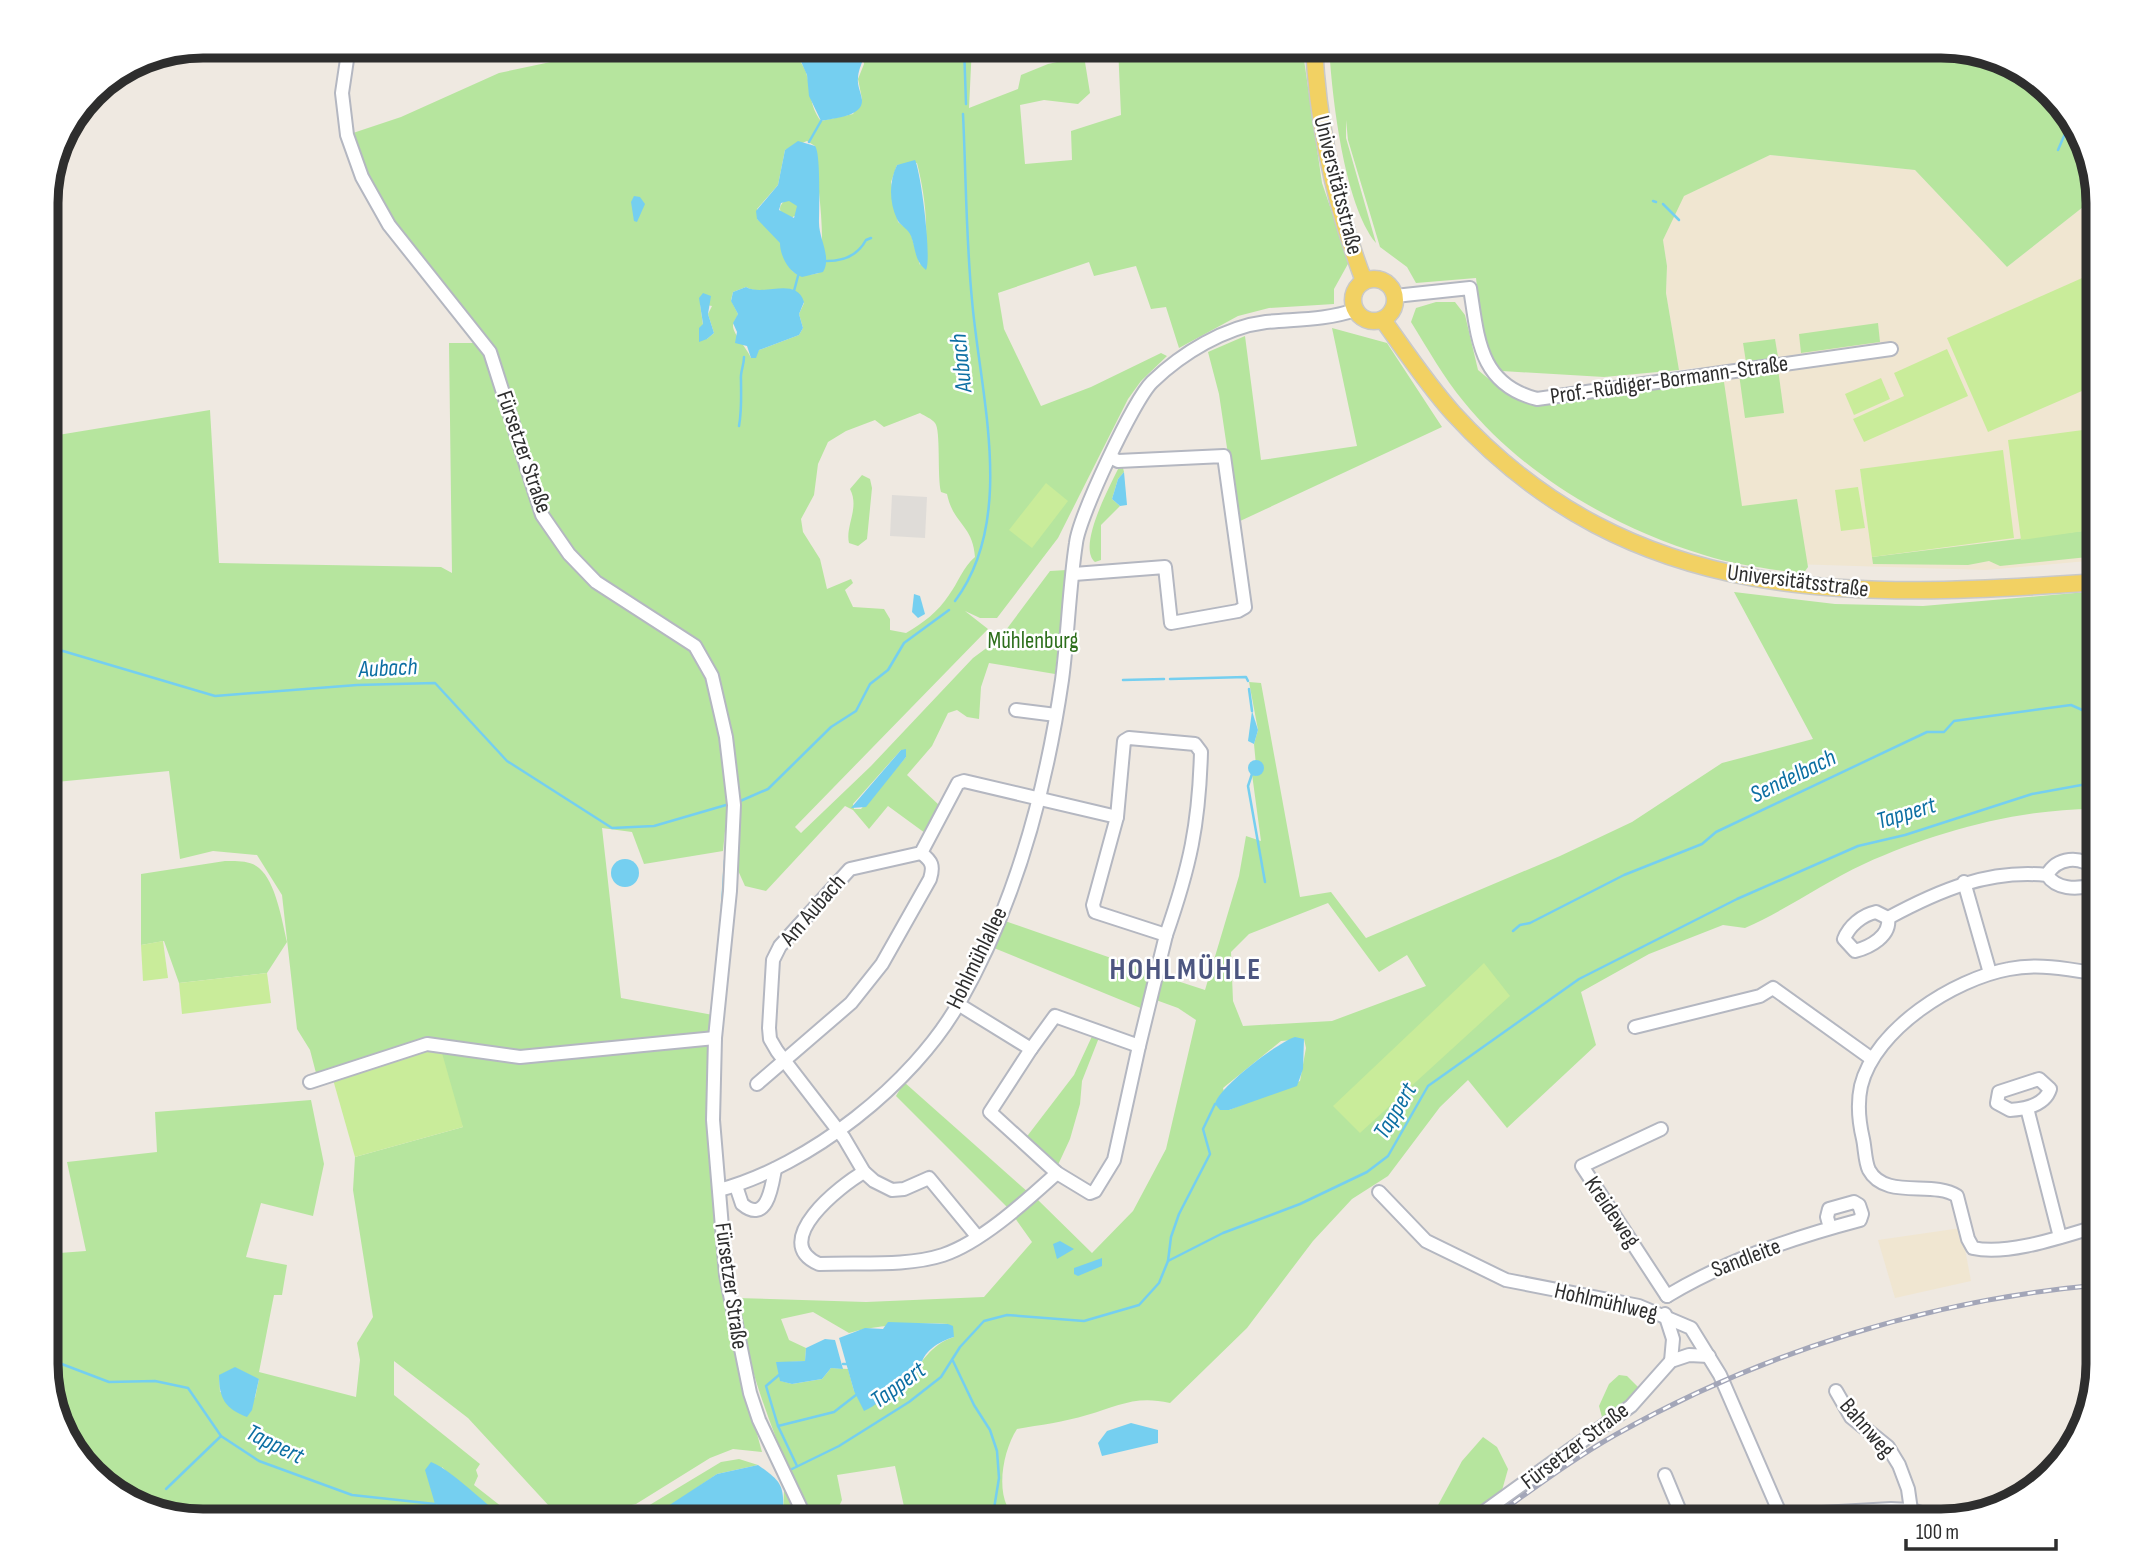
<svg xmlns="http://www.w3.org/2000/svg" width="2144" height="1567" viewBox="0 0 2144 1567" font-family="'Sofia Sans Condensed',sans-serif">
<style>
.education{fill:#f0e6d1}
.green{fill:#b6e59e;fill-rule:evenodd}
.pitch{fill:#c9ec9a}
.plaza{fill:#dfdcd8}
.water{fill:#75cff0;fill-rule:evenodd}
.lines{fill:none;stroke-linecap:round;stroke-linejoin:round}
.stream{stroke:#75cff0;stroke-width:2.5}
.minor-casing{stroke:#b4b7c1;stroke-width:16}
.major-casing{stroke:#c9c9c9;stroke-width:19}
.minor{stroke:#fff;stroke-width:12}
.major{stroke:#f2d163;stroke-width:16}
.rail-casing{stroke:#a3a6b8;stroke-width:5}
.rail{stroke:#fff;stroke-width:2.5;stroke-dasharray:8;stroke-linecap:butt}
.labels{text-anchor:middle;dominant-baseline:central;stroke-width:5;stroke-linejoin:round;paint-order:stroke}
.street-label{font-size:23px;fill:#2e2e2e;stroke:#fff}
.park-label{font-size:23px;fill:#2c6e1b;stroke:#fff}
.water-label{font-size:24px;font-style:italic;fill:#0d6fa3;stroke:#fff}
.district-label{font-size:30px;font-weight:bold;letter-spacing:2px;fill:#4d5680;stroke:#fff}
.rim{fill:none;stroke:#2e2e2e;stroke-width:9}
</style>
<rect width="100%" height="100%" fill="#efe9e1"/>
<!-- education -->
<g class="education">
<polygon points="1770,155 1915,170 2007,267 2097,196 2098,560 1986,570 1791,564 1729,558 1701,367 1679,370 1666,293 1667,266 1663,240 1683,196"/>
<polygon points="1961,1228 1971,1281 1895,1298 1878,1240"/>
</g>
<!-- green -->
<g class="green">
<path d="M587,46H794C795,56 802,62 806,72C811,89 809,106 821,121L853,114L862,99L858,79L864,64L862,46H972L969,108L1018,89L1021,75L1048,64L1084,56L1090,93L1078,104L1044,100L1020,105L1025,164L1072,160L1071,131L1121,115L1118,46H1302L1322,183L1349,262L1334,289V304L1269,308L1238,316L1179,348L1166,307L1151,309L1136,266L1094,276L1089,262L998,293L1004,329L1041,406L1091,387L1161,353L1167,356L1141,381L1128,399L1058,538L997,618H980L965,611L988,629L795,827L801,833L871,766L973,658L1000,638L1050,571L1067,570L1055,674L989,663L981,687L979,719L967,717L957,710L948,713L932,746L907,775L939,805L925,833L888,806L869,829L853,810L845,806L766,891L745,886L736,866L726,737L695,646L596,582L542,515L490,352L389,225L347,135L401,117L499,73L560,60ZM807,141L815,146C817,188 827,233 819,273C789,280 790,269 781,244C776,234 766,226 757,219V209L778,185L785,150ZM917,163C924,190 932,239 920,265L910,231L898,222L891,182L897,165ZM746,287C766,298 791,277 804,303L799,314L803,328L799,335L759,350L751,358C747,348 733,334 733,326C733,322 737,318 738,314L731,300L733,292ZM700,304L712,306L708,314L714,333L707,339L699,337L703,325ZM920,413C925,416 932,419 935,423C941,430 937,476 941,492L947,494C953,524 973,525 975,557C963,567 958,583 949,595C938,612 923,623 906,633L890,630V619L884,609L853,607L845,590L853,583L851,579L827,589L820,559L803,532L801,519L814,495L818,464L828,442L846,431L875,420L884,427ZM901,750H906V757L861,809H854L853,804Z"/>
<path d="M1329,46H1942L2037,78L2082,133L2097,196L2007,267L1915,170L1770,155L1684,196L1663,240L1667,266L1666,293L1679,370L1604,377L1502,371C1479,347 1480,309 1476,278L1416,283L1407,267L1380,247L1348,140L1346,120V138L1376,243C1344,204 1332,97 1329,46Z"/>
<circle cx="789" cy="209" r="9"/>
<path d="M1436,302H1455L1465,315L1478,370L1502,390L1563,393L1678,388L1724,382L1742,506L1797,499L1808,567L1803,574C1771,569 1735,565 1704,555C1615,528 1523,475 1464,402C1443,377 1428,349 1411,322L1416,308Z"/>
<polygon points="1878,323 1880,342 1801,353 1799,334"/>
<polygon points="1332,328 1387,343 1442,427 1238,522 1219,394 1208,352 1245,336 1261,460 1357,446"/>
<polygon points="1775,339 1778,357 1746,362 1743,343"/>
<path d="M449,343H480L513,430L540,517L599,592L692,648L709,677L721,738L728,801L723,851L644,864L632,832L602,828L621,998L713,1015L717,1226L737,1362L762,1452L733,1449L710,1458L636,1504L559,1521L561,1519L468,1418L394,1361V1395L480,1464L476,1470L478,1476L474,1485L520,1521C492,1521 461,1486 442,1467L447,1508L460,1521H202L107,1489L62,1434L46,1374V1254L86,1251L67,1162L157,1152L155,1112L311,1100L324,1164L313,1216L261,1203L246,1257L287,1265L282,1295H274L259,1372L356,1397L360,1360L357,1343L373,1317L353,1190L355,1157L463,1127L414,1044L316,1073L310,1050L297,1029L282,895L257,855L213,851L180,859L169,771L46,783V437L210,410L219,563L441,567L452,573ZM219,1375L259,1379L255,1398L220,1392Z"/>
<polygon points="1778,369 1784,413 1745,418 1739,374"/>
<path d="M1123,468L1124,472L1118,479L1112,499L1120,506L1101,525V560L1095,562C1077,547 1109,488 1118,469Z"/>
<path d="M862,475L870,479L872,488L867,539L858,546L849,543C845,526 860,508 850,489Z"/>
<polygon points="2098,529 2098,554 2088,557 2000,566 1989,561 1968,565 1873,564 1872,557"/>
<path d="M2098,591V809C2021,808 1934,832 1864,864C1823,883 1786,910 1745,928L1723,925L1649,954L1581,992L1596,1045L1507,1128L1468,1080L1440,1107L1388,1176L1352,1199L1313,1241L1247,1328L1170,1403C1135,1395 1119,1406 1087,1415C1064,1422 1040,1425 1017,1429C1004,1449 997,1485 1007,1506L1056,1521H969L968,1518L907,1520L895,1466L837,1475L842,1500L832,1521H776L783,1514L784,1491L792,1478C767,1418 747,1362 736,1298L866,1302L984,1297L1032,1242L1015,1218L1038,1200L1092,1253L1133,1211L1166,1149L1196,1020L1178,1008L1156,1000L1162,976L1205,990L1239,876L1246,836L1261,841L1252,774L1257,776L1254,744L1258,730L1249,682L1261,683L1300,897L1331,892L1366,938L1560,856L1632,822L1722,763L1813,739L1734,592L1835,604L1923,606ZM1328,903L1379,972L1407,955L1426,986L1332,1021L1243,1026L1233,1001L1231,952L1249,934ZM1304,1039L1306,1048L1300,1081L1229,1110L1223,1088L1281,1041ZM813,1312L849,1333C874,1325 921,1322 948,1324L954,1337C930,1344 922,1364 906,1381C899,1389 890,1393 882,1403L854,1391L848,1369L831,1368L822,1379L792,1384L781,1381L789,1362L805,1361L806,1348L789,1340L781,1319Z"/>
<path d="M225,861C236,861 250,860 259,868C276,882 282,921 287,942L267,973L179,983L164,941L141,945V874Z"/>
<polygon points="1005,921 1154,973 1143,1009 994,948"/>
<polygon points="1094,1032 1100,1035 1082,1081 1080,1104 1070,1139 1057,1167 1025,1139 1074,1075"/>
<polygon points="904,1082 1029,1193 1010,1210 896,1096"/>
<polygon points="1619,1375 1627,1376 1641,1390 1603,1421 1599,1406 1609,1384"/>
<polygon points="1483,1437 1497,1447 1508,1469 1501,1494 1462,1521 1450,1521 1437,1507 1462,1461"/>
<polygon points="739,1459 758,1465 717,1474 648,1521 610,1521 638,1512 721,1462"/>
</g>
<!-- pitch -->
<g class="pitch">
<polygon points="2098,271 2098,384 1988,432 1947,338"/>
<polygon points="1947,349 1968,396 1864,442 1853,419 1904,396 1894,373"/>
<polygon points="1881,378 1890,399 1854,415 1845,394"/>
<polygon points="2098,428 2098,529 2021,540 2008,440"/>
<polygon points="2003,450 2014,538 1872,557 1860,469"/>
<polygon points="1046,483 1068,501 1032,548 1009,530"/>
<polygon points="1858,487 1865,528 1841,531 1835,490"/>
<polygon points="163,941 168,978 143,981 141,945"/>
<polygon points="1484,963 1510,996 1360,1133 1333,1106"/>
<polygon points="267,973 271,1003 182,1014 179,983"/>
<polygon points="438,1039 463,1127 355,1157 330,1069"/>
</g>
<!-- plaza -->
<polygon class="plaza" points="892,495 927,497 925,538 890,536"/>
<!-- water -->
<g class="water">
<path d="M794,46H862C866,62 859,64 858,78C857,85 861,93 862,100C863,117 833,118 821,121L809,96L807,75Z"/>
<path d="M798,141L815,146C821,153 819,210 819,223C819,239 832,257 823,272L802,277C789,273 780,256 780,243L757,219L756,211L778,185L785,150ZM789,201L797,206L794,218L779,210L781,203Z"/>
<path d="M915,160C921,172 932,259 926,270C914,260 916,249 911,236C908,228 900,226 897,219C889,202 889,181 897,165Z"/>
<polygon points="634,196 640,197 645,204 637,222 634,221 631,202"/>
<path d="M746,287C764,297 796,276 804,302L799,314L803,328L799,335L759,350L756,358H751L747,346L735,343L737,332L733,323L738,314L731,301L733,292Z"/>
<polygon points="703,293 711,296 708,314 714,333 707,339 699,342 699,328 703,324 699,298"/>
<polygon points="1124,472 1127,505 1120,506 1112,499 1118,479"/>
<polygon points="914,594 920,596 925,614 918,618 912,612"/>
<polygon points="1252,711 1258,730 1254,744 1248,741"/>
<polygon points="906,749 906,757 866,807 851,808 901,750"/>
<circle cx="1256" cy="768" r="8"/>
<circle cx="625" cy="873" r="14"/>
<path d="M1295,1037L1304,1039L1303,1069L1297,1086L1229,1110H1220L1215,1104C1218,1088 1278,1042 1295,1037Z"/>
<polygon points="1060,1241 1074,1249 1057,1259 1053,1244"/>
<polygon points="1102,1258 1102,1266 1078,1276 1074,1274 1074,1268"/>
<path d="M888,1322L948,1324L953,1326L954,1337C940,1341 921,1352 921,1368C912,1377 901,1382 892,1390C882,1399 877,1405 864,1411L854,1391L839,1338L865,1328L883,1329Z"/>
<polygon points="825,1339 835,1340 843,1369 831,1368 822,1379 792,1384 780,1381 776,1362 805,1361 806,1348"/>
<path d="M235,1367L259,1379L252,1410L247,1417C225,1409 219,1398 219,1375Z"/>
<polygon points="1131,1423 1158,1430 1158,1443 1102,1456 1098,1443 1107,1431"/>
<path d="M431,1462C454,1471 486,1506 509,1521H460L447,1508L435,1504L425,1470Z"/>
<path d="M758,1465C782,1482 784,1485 783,1514L776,1521H645L717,1474Z"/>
</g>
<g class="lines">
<!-- stream -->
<g class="stream">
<polyline points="964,46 966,104"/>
<polyline points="809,142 821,121"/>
<polyline points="2058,150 2067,129 2065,112"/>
<polyline points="1653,201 1656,202"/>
<polyline points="1663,204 1679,220"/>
<path d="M827,261C843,261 858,255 866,240L871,238"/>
<polyline points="794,291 798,276"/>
<path d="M739,426C742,410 741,396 741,380C740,372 744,366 744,357"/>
<path d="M955,601C1017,518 980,395 972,300C966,239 966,176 963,114"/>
<polyline points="46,646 215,696 357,685 435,683 507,761 612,828 654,826 726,805"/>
<polyline points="1170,679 1246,677 1248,681"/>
<polyline points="1123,680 1164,679"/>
<polyline points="1249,689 1252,711"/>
<polyline points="1252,774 1248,786 1265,882"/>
<polyline points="738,802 768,789 831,727 856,711 870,684 888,670 904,643 949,610"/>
<polyline points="722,906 725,860"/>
<polyline points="1513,931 1520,925 1530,923 1624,875 1702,844 1716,832 1927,732 1944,732 1954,721 2071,705 2098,717"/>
<polyline points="1168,1261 1223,1233 1300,1204 1367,1172 1388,1156 1428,1086 1579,979 1737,899 1858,846 1905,835 2032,794 2098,782"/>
<polyline points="46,1358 109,1382 155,1381 188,1388 221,1436 259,1461 352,1495 435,1504"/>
<polyline points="953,1361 974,1405 990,1430 997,1451 999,1478 992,1521"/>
<polyline points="843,1364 847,1364"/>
<polyline points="778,1426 766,1386 779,1375"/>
<polyline points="797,1466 778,1426 834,1412 856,1395"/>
<polyline points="792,1469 839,1446 909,1402 941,1377 960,1347 984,1321 1007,1315 1084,1321 1139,1305 1159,1283 1168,1261 1171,1237 1179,1214 1210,1154 1203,1129 1215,1104"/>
<polyline points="166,1489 221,1436"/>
</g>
<defs>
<g id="minor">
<polyline points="349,46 342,93 347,135 362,177 389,225 490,352 542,515 569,554 596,582 695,646 712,676 726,737 734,805 730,891 715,1038 713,1120 726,1275 750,1393 759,1420 807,1521"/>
<path d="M1395,296L1470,288C1478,339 1479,384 1537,399L1891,349"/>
<polyline points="1074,574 1165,567 1171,623 1238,611 1245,607 1224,456 1118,461 1110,457"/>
<polyline points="1016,710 1056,715"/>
<path d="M1117,817L1124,741L1129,738L1195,744L1201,752C1199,825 1190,866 1166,935"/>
<polyline points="1964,882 1990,973"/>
<path d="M1876,912L1888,918C1891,936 1870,947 1855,951L1844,939C1849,926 1862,915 1876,912Z"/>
<path d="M1888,918C1938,891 1988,869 2047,875C2056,889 2076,890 2092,885L2095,869C2080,855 2057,857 2047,875"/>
<path d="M2098,974C2069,969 2038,963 2009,969C1954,979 1875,1029 1861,1086C1857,1104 1859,1122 1863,1139C1865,1148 1865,1162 1869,1170C1885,1200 1933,1180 1957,1196L1968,1239L1973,1248C2008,1256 2064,1236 2098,1226"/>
<polyline points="958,1004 1031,1049 1055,1016 1139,1046 1166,935 1095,912 1093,905 1117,817 964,781 958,783 921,853 850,869 780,946 773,960 769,1028 770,1039 777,1051 844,1138 864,1172 874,1181 892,1190 904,1189 929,1178 976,1235"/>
<polyline points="1635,1027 1760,996 1773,988 1872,1059"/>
<polyline points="1031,1049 990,1112 1057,1173 1090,1193 1095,1191 1114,1160 1139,1046"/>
<path d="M2039,1079L2050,1089C2045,1105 2025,1109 2010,1110L1997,1103L1999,1092Z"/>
<polyline points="310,1082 427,1044 520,1057 715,1038"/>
<path d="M757,1084L851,1003L882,964L930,879C934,866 932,861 921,853"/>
<polyline points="2027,1108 2060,1237"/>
<polyline points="1661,1129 1582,1166 1667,1296"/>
<path d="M864,1172C841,1185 768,1242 819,1264C858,1262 906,1267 943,1255C982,1242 1027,1200 1057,1173"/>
<path d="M736,1186L742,1204C767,1225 772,1186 775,1169"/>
<path d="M719,1190C809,1166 913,1084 959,1003C1015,905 1046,790 1062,680C1068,635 1069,589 1076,543C1079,517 1133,401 1152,382C1182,353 1225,327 1266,322C1297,319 1326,320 1355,310"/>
<polyline points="1379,1192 1426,1241 1506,1280 1639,1306 1691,1328 1720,1375 1782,1518"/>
<path d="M1667,1296C1727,1260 1792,1238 1860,1220L1862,1214L1859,1205L1854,1202L1829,1209L1827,1217L1830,1228"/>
<polyline points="1665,1314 1673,1339 1671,1361"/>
<polyline points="2090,1325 2098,1325"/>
<polyline points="1836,1391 1851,1417 1888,1447 1899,1465 1908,1489 1911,1510"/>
<polyline points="1665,1475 1684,1521"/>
<polyline points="1471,1521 1631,1406 1671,1361 1689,1355 1709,1356"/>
<polyline points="1680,1521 1891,1509 1911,1510 1945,1520"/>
</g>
<g id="major">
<path d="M1314,46C1318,127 1335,205 1364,281"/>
<circle cx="1374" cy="300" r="21"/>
<path d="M1383,320C1406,352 1427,384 1453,413C1632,609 1856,599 2098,582"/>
</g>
</defs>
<!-- minor casing -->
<use href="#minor" class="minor-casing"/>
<!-- major casing -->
<use href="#major" class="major-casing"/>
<!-- minor -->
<use href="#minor" class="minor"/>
<!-- major -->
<use href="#major" class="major"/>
<defs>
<path id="rail" d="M1488,1521C1529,1492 1571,1460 1615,1435C1762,1352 1930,1300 2098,1285"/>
</defs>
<!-- rail casing -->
<use href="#rail" class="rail-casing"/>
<!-- rail -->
<use href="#rail" class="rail"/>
</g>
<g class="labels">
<!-- street labels -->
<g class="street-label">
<text transform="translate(1338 185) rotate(76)">Universitätsstraße</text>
<text transform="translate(1669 380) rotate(-8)">Prof.-Rüdiger-Bormann-Straße</text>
<text transform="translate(524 452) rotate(71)">Fürsetzer Straße</text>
<text transform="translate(1798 581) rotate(7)">Universitätsstraße</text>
<text transform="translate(813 910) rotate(-49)">Am Aubach</text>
<text transform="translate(977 958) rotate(-64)">Hohlmühlallee</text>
<text transform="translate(1612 1212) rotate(56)">Kreideweg</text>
<text transform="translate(1746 1258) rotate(-21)">Sandleite</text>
<text transform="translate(731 1286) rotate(82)">Fürsetzer Straße</text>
<text transform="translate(1606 1302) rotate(13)">Hohlmühlweg</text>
<text transform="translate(1867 1428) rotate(49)">Bahnweg</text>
<text transform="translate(1575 1446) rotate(-37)">Fürsetzer Straße</text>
</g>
<!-- park labels -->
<g class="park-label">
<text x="1033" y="641">Mühlenburg</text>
</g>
<!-- water labels -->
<g class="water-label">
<text transform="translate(961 363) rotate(-96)">Aubach</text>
<text transform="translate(388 668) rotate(-3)">Aubach</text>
<text transform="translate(1793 776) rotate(-26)">Sendelbach</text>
<text transform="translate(1906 813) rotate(-17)">Tappert</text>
<text transform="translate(1395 1111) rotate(-59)">Tappert</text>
<text transform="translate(898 1385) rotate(-36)">Tappert</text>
<text transform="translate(275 1444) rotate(26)">Tappert</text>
</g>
<!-- district labels -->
<g class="district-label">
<text x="1186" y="970">HOHLMÜHLE</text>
</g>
</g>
<!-- crop -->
<path d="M0 0H2144V1567H0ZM203 58H1941A145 145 0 0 1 2086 203V1364A145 145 0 0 1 1941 1509H203A145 145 0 0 1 58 1364V203A145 145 0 0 1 203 58Z" fill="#fff" fill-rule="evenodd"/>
<path class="rim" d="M203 58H1941A145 145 0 0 1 2086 203V1364A145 145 0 0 1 1941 1509H203A145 145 0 0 1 58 1364V203A145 145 0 0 1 203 58Z"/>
<!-- scale -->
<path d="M1906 1539v10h150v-10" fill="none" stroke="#2e2e2e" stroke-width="3.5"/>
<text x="1916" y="1539" font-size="21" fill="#2e2e2e" stroke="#ffffff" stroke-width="5" paint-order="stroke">100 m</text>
</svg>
